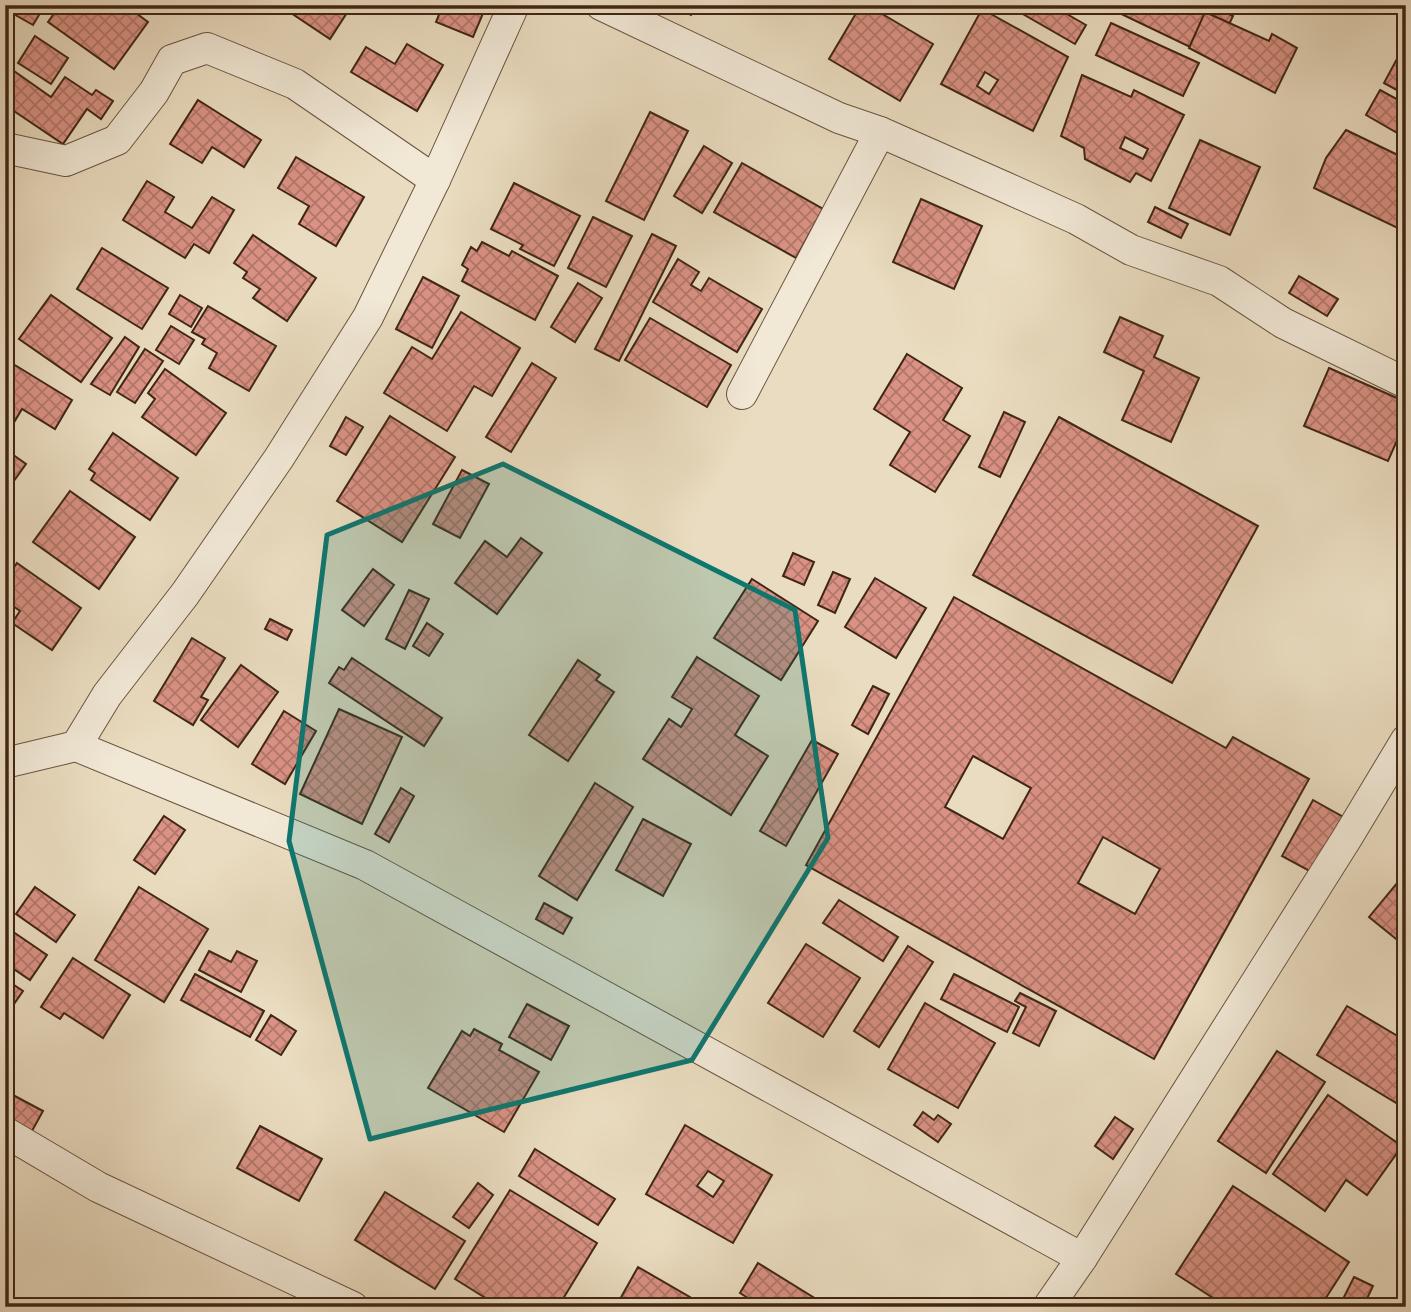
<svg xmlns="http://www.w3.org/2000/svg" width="1411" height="1312" viewBox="0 0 1411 1312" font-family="'Sorts Mill Goudy',serif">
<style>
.building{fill:url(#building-cross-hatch);stroke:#402616;stroke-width:2;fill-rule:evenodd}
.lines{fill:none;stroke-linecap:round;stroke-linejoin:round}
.minor-casing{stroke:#6a5440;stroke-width:32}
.minor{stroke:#f1e8d6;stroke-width:30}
.marked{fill:#0f766e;fill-opacity:0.2;stroke:#0f766e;stroke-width:5;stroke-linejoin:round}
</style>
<defs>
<pattern id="building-cross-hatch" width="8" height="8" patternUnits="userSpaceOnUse" patternTransform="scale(1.75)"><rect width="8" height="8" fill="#da9284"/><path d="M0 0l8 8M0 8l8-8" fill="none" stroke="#b2776b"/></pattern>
</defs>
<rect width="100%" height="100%" fill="#eadcc0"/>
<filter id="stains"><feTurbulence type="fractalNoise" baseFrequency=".00286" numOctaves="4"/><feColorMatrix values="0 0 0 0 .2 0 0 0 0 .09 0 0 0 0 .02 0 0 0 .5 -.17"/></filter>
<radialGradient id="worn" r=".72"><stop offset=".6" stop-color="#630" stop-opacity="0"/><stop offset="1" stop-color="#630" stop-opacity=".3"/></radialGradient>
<!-- building -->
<g class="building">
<polygon points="7,5 45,5 33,25 5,9"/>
<polygon points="60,5 125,5 148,22 114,69 48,22"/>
<polygon points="279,5 352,5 330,39"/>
<polygon points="443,5 469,5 484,11 473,37 436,22"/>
<polygon points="670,5 696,5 691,15"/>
<polygon points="861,5 867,5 933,44 900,101 829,59"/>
<polygon points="1007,5 1051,5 1086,25 1075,44"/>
<polygon points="1116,5 1210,5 1233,16 1213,58 1113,10"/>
<path d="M982,9L1068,57L1033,131L941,84ZM985,72L998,80L989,94L977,86Z"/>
<polygon points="1205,12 1269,41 1272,34 1297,48 1275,93 1189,48"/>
<polygon points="1111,23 1199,63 1183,96 1096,55"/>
<polygon points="35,36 68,58 51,84 18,63"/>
<polygon points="1406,42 1406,95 1384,83"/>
<polygon points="407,44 443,65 417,111 351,72 366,47 395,64"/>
<polygon points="14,71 51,97 65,77 92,95 96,90 113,101 101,119 87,109 63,144 5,105 5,84"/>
<path d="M1082,75L1131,97L1134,90L1184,115L1151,181L1136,173L1130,182L1085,159L1084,148L1061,136ZM1125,137L1148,149L1143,159L1120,148Z"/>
<polygon points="1380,90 1406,104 1406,138 1366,115"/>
<polygon points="198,100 261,140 244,167 212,147 202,163 170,144"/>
<polygon points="650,112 688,131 644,220 606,201"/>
<polygon points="1346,130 1406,159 1406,232 1314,188 1326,158"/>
<polygon points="1200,140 1260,167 1230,235 1169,208"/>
<polygon points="704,146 732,163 702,213 674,196"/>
<polygon points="296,157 364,197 336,246 299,224 309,206 278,188"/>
<polygon points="742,163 823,209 796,258 714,212"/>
<polygon points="147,181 174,197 165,212 192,228 212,197 234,210 209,253 194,244 185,258 123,220"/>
<polygon points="514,183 580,216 554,266 520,249 523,245 491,229"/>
<polygon points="921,199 982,226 954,289 893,262"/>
<polygon points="1155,207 1188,224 1181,238 1148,222"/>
<polygon points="593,217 632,236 606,287 568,268"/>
<polygon points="652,234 676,246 619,361 595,349"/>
<polygon points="253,235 316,278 287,321 253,298 260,289 243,278 247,272 234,263"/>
<polygon points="482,242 509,256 512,251 558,276 535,320 462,281 468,269 462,265 471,247 477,251"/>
<polygon points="102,248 168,288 142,329 77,289"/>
<polygon points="678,259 699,272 691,285 701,291 709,278 762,309 737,352 653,302"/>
<polygon points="1299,276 1338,299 1327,316 1289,293"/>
<polygon points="423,277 459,296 432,348 396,329"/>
<polygon points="578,283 602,298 575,342 551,327"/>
<polygon points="51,295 112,338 81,382 19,339"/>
<polygon points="180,295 202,308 191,327 169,314"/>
<polygon points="208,306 276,346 249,391 209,368 217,353 202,344 205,339 192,332"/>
<polygon points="461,312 520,348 492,396 474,386 447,431 384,393 412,347 432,359"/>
<polygon points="1120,317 1163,336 1154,357 1199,378 1171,442 1122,420 1144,371 1104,352"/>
<polygon points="650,318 731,365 707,407 625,360"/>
<polygon points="171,326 194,340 179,364 156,350"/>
<polygon points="125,337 139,347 110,395 91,384"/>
<polygon points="145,349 163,361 135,403 117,392"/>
<polygon points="907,354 962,388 943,420 970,436 935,492 890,465 910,432 874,409"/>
<polygon points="5,359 72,400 55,429 22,409 13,424 5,419"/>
<polygon points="532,363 556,378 511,452 486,437"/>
<polygon points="1329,368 1406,402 1406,420 1388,461 1304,426"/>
<polygon points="165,369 226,413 196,455 142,417 155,399 148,393"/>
<polygon points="1004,412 1025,422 1000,477 979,467"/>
<polygon points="390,416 455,457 402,542 337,501"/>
<polygon points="346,417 363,427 346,455 330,446"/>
<polygon points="1059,417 1258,526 1172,683 973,575"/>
<polygon points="113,433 178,478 150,520 91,480 95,473 89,469"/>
<polygon points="5,449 26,464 6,492 5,492"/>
<polygon points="462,470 489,484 460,538 433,524"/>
<polygon points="70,491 135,537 99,589 33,542"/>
<polygon points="521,538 542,553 497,614 455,583 485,541 507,557"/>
<polygon points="793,553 814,562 804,585 783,576"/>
<polygon points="17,563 81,608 52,650 12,623 20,611 9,603 13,598 5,593 5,580"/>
<polygon points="373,569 394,585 364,626 342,610"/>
<polygon points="833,572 850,579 835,613 818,605"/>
<polygon points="875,578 926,608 896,658 845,627"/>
<polygon points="752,579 818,621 781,680 714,638"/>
<polygon points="409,590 429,599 405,649 386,639"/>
<path d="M954,597L1226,748L1233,737L1309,779L1154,1059L806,865ZM973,756L1031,788L1003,839L945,807ZM1103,837L1160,869L1135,914L1078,883Z"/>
<polygon points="270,619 292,630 287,640 265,629"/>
<polygon points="427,623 443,634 429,656 413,646"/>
<polygon points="192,638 225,658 201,697 208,700 193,725 154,701"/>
<polygon points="697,657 759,696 735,735 768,756 731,815 643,759 669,719 681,727 692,709 672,697"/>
<polygon points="352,658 442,718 424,746 329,683 339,667 344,670"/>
<polygon points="578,660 600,675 596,680 614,692 568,761 529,735"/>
<polygon points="241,665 278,692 238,747 201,720"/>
<polygon points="873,686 889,694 868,734 852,725"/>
<polygon points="339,709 402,737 362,824 300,794"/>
<polygon points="284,711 316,731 285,784 252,764"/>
<polygon points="812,740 838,754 786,846 760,831"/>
<polygon points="595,783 633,807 577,900 539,876"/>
<polygon points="401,788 414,796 389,842 375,834"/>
<polygon points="1313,800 1345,818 1315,874 1282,856"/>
<polygon points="164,816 185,830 155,874 134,860"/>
<polygon points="643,819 691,844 663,896 616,870"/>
<polygon points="1402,877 1406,880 1406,947 1369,917"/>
<polygon points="35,887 75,915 56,942 16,914"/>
<polygon points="139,887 208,929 164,1002 95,960"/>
<polygon points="839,900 898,937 883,961 823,923"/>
<polygon points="544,903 572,918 563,934 536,919"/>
<polygon points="6,927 47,955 30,980 5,963"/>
<polygon points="806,944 860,978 823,1037 768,1003"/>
<polygon points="908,946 933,962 879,1047 854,1031"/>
<polygon points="209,951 231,962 237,951 257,961 241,992 199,970"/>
<polygon points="73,958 130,995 103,1038 64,1013 60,1019 41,1007"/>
<polygon points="195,974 264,1011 250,1037 181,1000"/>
<polygon points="954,974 1019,1007 1007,1032 941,999"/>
<polygon points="5,979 23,991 5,1017"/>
<polygon points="1020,993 1056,1011 1039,1046 1013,1033 1026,1007 1015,1001"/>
<polygon points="925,1003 995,1043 958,1108 888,1069"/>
<polygon points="527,1004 569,1026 551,1060 509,1037"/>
<polygon points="1347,1006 1406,1041 1406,1109 1317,1055"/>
<polygon points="271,1015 296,1031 281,1055 256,1040"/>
<polygon points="474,1029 502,1044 499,1050 539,1072 504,1132 428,1088 462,1031 470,1036"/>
<polygon points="1277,1051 1325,1082 1266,1173 1218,1141"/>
<polygon points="11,1094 43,1111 32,1131 5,1117 5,1105"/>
<polygon points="1328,1095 1402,1146 1367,1195 1346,1180 1325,1211 1273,1174"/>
<polygon points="923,1112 934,1120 938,1115 951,1124 938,1142 914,1125"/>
<polygon points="1115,1117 1133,1129 1113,1159 1095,1146"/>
<path d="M685,1125L772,1175L733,1243L646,1194ZM708,1171L724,1181L713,1197L697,1186Z"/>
<polygon points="260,1126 322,1159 299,1201 237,1168"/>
<polygon points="535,1149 615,1199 598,1225 519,1176"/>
<polygon points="478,1183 493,1195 469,1228 453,1217"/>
<polygon points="1233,1186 1349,1262 1320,1307 1227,1307 1176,1274"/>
<polygon points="510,1190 597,1243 558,1307 500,1307 455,1279"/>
<polygon points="385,1192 465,1241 435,1289 355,1240"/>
<polygon points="758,1263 829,1307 762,1307 740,1293"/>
<polygon points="638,1267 707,1307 629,1307 619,1301"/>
<polygon points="1354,1277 1373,1286 1363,1307 1339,1307"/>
</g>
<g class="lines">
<defs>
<g id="minor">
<polyline points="601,5 839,118 880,132 1007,188 1076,219 1131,250 1219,281 1283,323 1406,383"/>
<polyline points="5,148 66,161 117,140 154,92 172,60 207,48 295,84 435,180"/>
<polyline points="742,394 880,132"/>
<polyline points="76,746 365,865 1082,1258"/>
<polyline points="5,763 76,746 107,695 185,594 279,458 368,317 435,180 514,5"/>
<polyline points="5,1132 98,1187 353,1307"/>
<polyline points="1048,1307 1082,1258 1347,838 1406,740"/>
</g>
</defs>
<!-- minor casing -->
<use href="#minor" class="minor-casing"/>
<!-- minor -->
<use href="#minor" class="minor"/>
</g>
<!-- marked area -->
<path class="marked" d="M503,464L795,610L828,838L692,1060L370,1139L289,841L327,535Z"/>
<!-- margin -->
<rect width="1411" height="1312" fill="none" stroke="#eadcc0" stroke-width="28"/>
<rect x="7" y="7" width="1397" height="1298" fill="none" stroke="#402616" stroke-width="3.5"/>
<rect x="14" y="14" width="1383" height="1284" fill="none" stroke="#402616" stroke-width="2"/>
<rect width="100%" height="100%" filter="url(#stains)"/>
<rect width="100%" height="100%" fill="url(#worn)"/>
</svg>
